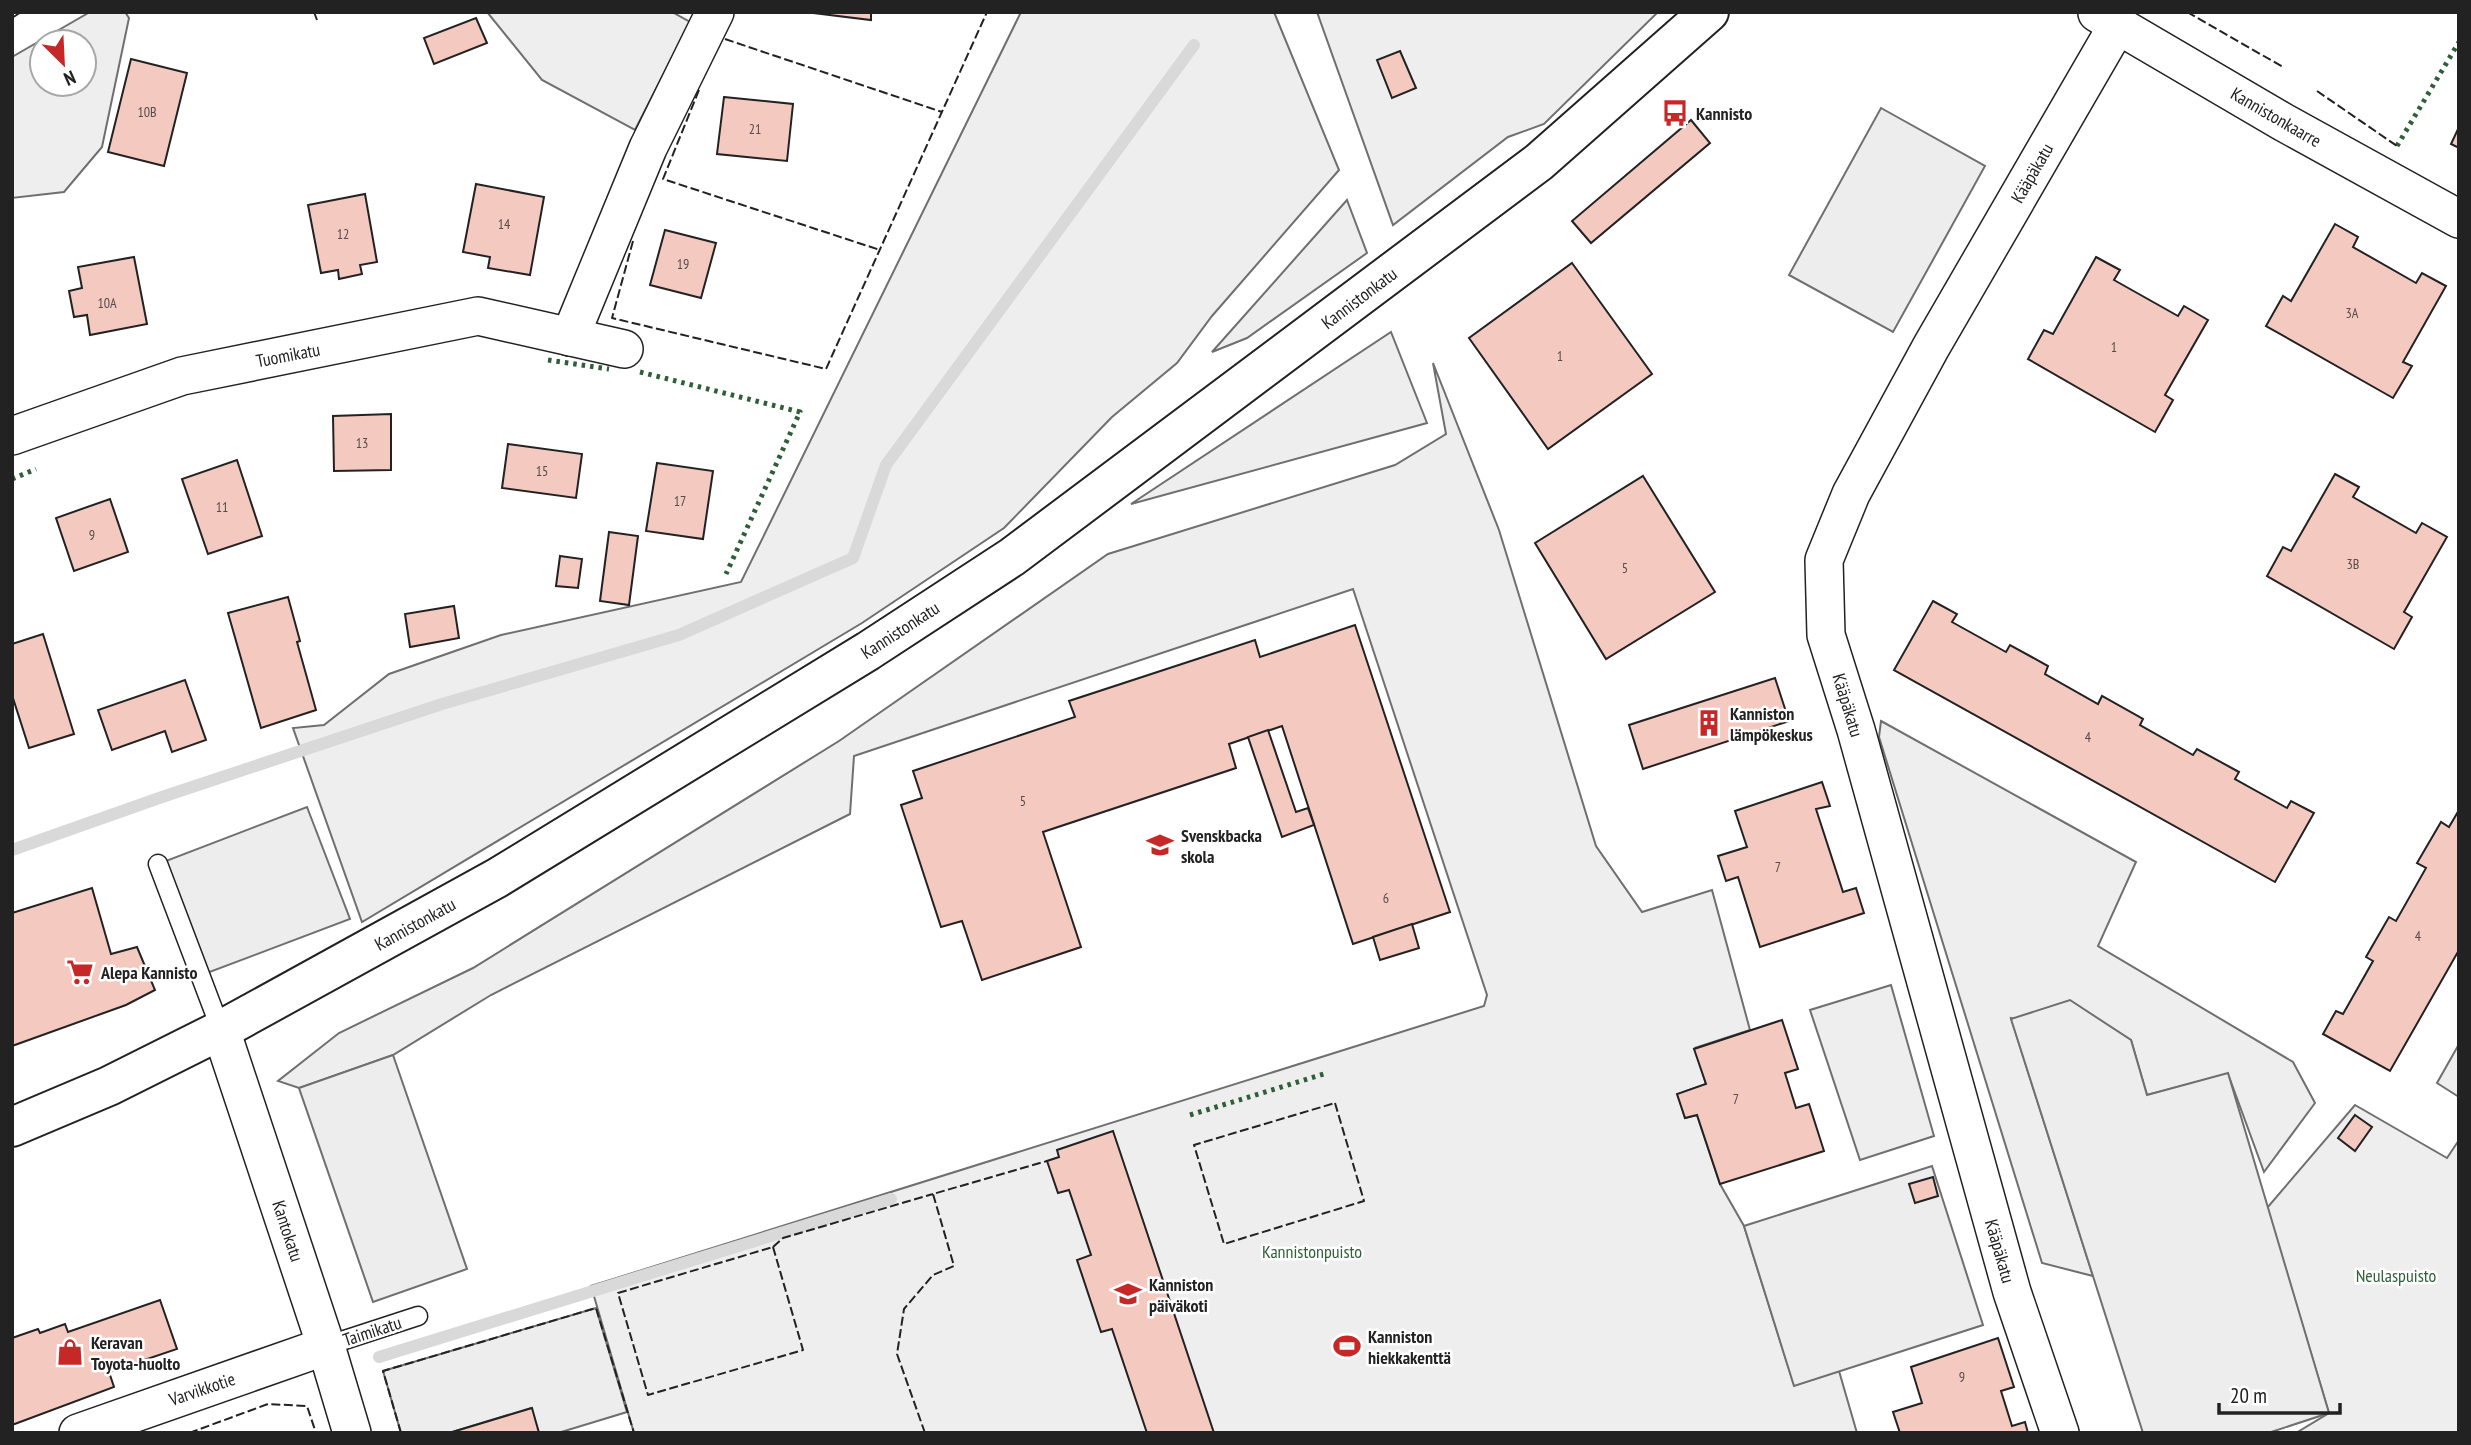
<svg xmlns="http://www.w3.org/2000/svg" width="2471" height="1445" viewBox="0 0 2471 1445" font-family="'PT Sans Narrow',sans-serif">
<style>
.green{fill:#eee;stroke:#6f6f6f;stroke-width:2;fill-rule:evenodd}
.parking{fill:#ededed;stroke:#6f6f6f;stroke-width:2}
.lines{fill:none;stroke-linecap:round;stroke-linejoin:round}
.stream{stroke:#d9d9d9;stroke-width:12}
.building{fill:#f3c9c0;stroke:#222;stroke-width:2}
.lane-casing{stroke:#222;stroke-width:21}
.street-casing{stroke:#222;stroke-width:40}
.secondary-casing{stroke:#222;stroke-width:42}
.lane{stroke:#fff;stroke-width:18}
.street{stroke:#fff;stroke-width:37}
.secondary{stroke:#fff;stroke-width:38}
.hedge{stroke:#2f5e38;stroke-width:5;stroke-dasharray:3.5 5;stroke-linecap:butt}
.fence{stroke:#222;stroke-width:2;stroke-dasharray:9 3.5;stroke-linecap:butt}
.labels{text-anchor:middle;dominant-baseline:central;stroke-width:5;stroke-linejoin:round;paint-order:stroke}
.number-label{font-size:14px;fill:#564c4a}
.poi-label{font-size:18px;font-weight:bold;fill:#222;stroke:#fff;text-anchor:start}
.street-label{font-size:18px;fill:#222;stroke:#fff}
.park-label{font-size:18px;fill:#2f5e38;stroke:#fff}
</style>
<rect width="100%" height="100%" fill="#fff"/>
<!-- green -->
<g class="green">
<path d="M90,12H125L129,18L102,147L64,192L12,198V57ZM42,42H84V84H42Z"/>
<polygon points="487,12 672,12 690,22 635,130 542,80"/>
<polygon points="1021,12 1274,12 1339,170 1212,316 1177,363 1112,417 1004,528 862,623 362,922 293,728 324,725 389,674 501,635 741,582"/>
<polygon points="1317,12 1658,12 1544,124 1508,137 1393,225"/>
<polygon points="1347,200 1367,253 1247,338 1212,352"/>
<polygon points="1391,332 1427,423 1131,504"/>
<polygon points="1433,363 1499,530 1596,846 1642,912 1712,890 1750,1030 1695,1048 1706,1084 1678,1094 1685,1118 1697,1115 1720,1184 1744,1226 1794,1385 1839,1371 1857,1433 634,1433 591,1286 1484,1006 1487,995 1353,589 854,756 850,814 491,995 393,1055 299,1088 278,1081 339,1033 473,968 839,741 1108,554 1395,465 1446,434"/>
<polygon points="1881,721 2136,862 2098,946 2293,1062 2315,1103 2264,1172 2228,1074 2147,1095 2131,1040 2011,1018 2093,1276 2042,1263 1879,737"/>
<polygon points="1891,985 1934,1136 1860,1160 1810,1010"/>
<polygon points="2459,1044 2459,1097 2437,1083"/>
<polygon points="2355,1105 2447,1158 2459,1140 2459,1433 2296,1433 2329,1413 2267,1208"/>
</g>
<!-- parking -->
<g class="parking">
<polygon points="1881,108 1985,166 1893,332 1789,275"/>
<polygon points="307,807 350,919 199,976 158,864"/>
<polygon points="2070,1000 2131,1040 2147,1095 2228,1073 2329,1413 2268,1433 2143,1433 2011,1019"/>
<polygon points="393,1055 467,1269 373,1302 299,1088"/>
<polygon points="1932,1166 1983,1325 1794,1386 1744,1226"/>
<polygon points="596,1308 627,1412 558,1433 539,1433 531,1408 449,1433 401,1433 383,1371"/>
</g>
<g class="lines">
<!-- stream -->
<g class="stream">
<polyline points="12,850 162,797 442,704 679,635 853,558 886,465 1194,45"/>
<polyline points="379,1357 891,1199"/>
</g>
</g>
<!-- building -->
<g class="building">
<polygon points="805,12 871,12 871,20"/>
<polygon points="476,18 487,43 434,64 424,38"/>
<polygon points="1400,51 1416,88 1392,98 1377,60"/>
<polygon points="131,59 187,73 164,166 108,152"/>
<polygon points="724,97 793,104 787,161 717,154"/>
<polygon points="1691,120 1710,143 1591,243 1572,221"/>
<polygon points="2459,127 2459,148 2451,144"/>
<polygon points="476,184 544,197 530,275 488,268 490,257 463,252"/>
<polygon points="365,194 377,262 360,265 362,274 339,279 338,270 321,273 308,205"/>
<polygon points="2335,224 2358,237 2353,247 2416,283 2422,273 2446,286 2403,362 2412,366 2393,398 2266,326 2283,296 2291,301"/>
<polygon points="665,230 716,243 701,298 650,285"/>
<polygon points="134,257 147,324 90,335 87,315 74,317 69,291 82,288 78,267"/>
<polygon points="2096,257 2120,270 2114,280 2178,316 2184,306 2208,320 2165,395 2173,400 2155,432 2028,359 2044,330 2053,334"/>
<polygon points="1572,263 1652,374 1548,449 1469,338"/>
<polygon points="391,414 391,470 334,471 333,416"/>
<polygon points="508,444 582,454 576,498 502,488"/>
<polygon points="237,460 262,536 208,554 182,479"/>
<polygon points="657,463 713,471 703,539 646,531"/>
<polygon points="2335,474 2359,487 2353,497 2416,533 2422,523 2447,537 2404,612 2412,617 2394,649 2267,576 2283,547 2291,551"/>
<polygon points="1643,476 1715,592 1606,659 1535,543"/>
<polygon points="110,499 128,552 74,571 56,518"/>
<polygon points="609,532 638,536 629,605 600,601"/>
<polygon points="560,556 582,559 578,588 556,586"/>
<polygon points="288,597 300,641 297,642 316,710 261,728 228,613"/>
<polygon points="1933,601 1957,614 1952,622 2006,652 2010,645 2048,666 2045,674 2098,704 2102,696 2143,719 2140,725 2193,755 2197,749 2239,772 2235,779 2287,808 2291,801 2314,813 2275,882 1894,670"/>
<polygon points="454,606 459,638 410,647 405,614"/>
<polygon points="1355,625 1450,912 1353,944 1282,726 1229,744 1236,768 1043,832 1081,947 982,980 962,921 941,927 901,805 922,798 913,771 1075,717 1069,701 1255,640 1260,657"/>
<polygon points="43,634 74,734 29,748 12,695 12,644"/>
<polygon points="1775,678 1789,721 1643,769 1629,725"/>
<polygon points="185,680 206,740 172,752 165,731 112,750 98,710"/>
<polygon points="1268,730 1296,812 1308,808 1314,825 1282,837 1248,737"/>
<polygon points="1822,782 1830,806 1816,809 1843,892 1856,888 1864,913 1760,947 1738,877 1726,881 1718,856 1747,847 1735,811"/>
<polygon points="2459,810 2459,950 2390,1071 2323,1034 2336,1011 2343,1014 2373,961 2366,957 2389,917 2396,921 2426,868 2417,863 2441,822 2449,827"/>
<polygon points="92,888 111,954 137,947 155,990 126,1005 12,1046 12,913"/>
<polygon points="1412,924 1419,948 1380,960 1373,937"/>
<polygon points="1782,1020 1798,1069 1785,1073 1796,1108 1809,1104 1824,1151 1720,1184 1697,1115 1685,1118 1677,1094 1706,1084 1694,1049"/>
<polygon points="2355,1115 2372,1127 2355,1151 2338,1138"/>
<polygon points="1113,1131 1214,1433 1147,1433 1112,1329 1101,1332 1077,1260 1091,1255 1069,1190 1058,1193 1047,1161 1059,1157 1057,1150"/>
<polygon points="1933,1177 1938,1196 1915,1203 1909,1184"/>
<polygon points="160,1300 177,1349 109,1372 114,1387 12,1425 12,1338 38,1329 40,1333 65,1324 68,1332"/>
<polygon points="1998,1338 2014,1387 2001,1391 2012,1426 2025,1422 2028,1433 1900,1433 1893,1412 1922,1403 1911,1367"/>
<polygon points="532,1408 539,1433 449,1433"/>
</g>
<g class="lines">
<defs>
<g id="lane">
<polyline points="158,864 221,1030"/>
<polyline points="326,1346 418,1316"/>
</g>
<g id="street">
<polyline points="2097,13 2283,122 2459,219"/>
<polyline points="570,337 648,148 715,12"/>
<polyline points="12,436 182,376 478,316 624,349"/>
<polyline points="221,1030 326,1346 352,1433"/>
<polyline points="78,1433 326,1346"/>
<polyline points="2060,1433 2012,1292 1856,730 1826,635 1824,560 1851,494 1931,347 2117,26"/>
</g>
<polyline id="secondary" points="12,1127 109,1086 221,1030 497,878 868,651 1012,557 1539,162 1709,12"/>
</defs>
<!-- lane casing -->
<use href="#lane" class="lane-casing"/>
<!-- street casing -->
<use href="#street" class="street-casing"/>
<!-- secondary casing -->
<use href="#secondary" class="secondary-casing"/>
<!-- lane -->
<use href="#lane" class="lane"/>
<!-- street -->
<use href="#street" class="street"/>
<!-- secondary -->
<use href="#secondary" class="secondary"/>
<!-- hedge -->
<g class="hedge">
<polyline points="2397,146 2459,42"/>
<polyline points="548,360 609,369"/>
<polyline points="640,372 800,412 726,574"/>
<polyline points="12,479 36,469"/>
<polyline points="1190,1115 1327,1073"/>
</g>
<!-- fence -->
<g class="fence">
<polyline points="314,12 317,20"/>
<polyline points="2187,12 2283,67"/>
<polyline points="12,18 21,12"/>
<polyline points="725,39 942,112"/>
<polyline points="699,90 663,179 880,250"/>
<polyline points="2317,91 2397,146"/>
<polyline points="633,241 612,318 826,369 987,12"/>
<polygon points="1335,1103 1364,1201 1224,1244 1194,1145"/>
<polygon points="773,1247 803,1350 648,1395 618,1293"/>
<polyline points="773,1247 783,1238 933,1194"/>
<polyline points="189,1433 268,1404 307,1406 316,1433"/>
<polyline points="401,1433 383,1371 596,1308 634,1433"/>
<polyline points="925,1433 897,1354 904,1309 933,1275 954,1266 933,1194 1047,1161"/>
</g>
</g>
<!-- icons -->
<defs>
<symbol id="bus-bare" viewBox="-9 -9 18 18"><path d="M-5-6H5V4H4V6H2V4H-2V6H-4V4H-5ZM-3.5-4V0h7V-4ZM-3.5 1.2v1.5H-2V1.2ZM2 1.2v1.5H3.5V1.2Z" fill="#c62828" stroke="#fff" stroke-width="2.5" paint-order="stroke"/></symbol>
<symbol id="building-bare" viewBox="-9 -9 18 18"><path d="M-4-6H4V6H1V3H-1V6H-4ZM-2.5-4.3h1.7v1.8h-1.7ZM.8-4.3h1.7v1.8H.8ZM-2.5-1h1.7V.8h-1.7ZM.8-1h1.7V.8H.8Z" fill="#c62828" stroke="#fff" stroke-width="2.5" paint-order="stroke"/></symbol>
<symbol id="school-bare" viewBox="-9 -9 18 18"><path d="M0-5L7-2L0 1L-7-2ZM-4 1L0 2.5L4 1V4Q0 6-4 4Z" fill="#c62828" stroke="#fff" stroke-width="2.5" paint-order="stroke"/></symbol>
<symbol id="supermarket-bare" viewBox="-9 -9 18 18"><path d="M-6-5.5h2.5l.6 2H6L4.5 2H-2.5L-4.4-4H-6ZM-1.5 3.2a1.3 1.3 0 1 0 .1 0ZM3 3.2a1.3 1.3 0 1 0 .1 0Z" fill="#c62828" stroke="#fff" stroke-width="2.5" paint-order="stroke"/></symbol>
<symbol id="stadium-bare" viewBox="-9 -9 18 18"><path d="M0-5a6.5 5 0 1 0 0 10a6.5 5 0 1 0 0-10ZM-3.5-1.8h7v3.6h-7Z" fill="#c62828" stroke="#fff" stroke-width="2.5" paint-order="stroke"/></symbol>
<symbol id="shop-bare" viewBox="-9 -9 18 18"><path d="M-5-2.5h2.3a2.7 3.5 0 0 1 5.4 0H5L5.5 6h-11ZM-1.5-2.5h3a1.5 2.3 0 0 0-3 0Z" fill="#c62828" stroke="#fff" stroke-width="2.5" paint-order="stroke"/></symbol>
</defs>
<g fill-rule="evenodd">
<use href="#bus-bare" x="1656" y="94" width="38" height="38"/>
<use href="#building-bare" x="1690" y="704" width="38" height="38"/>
<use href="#school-bare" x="1141" y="826" width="38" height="38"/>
<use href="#supermarket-bare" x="61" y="953" width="38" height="38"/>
<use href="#school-bare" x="1109" y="1275" width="38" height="38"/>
<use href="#stadium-bare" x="1328" y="1327" width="38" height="38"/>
<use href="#shop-bare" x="51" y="1333" width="38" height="38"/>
</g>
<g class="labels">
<!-- number labels -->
<g class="number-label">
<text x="147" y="112">10B</text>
<text x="755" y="129">21</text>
<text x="504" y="224">14</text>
<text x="343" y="234">12</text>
<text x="683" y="264">19</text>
<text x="107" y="303">10A</text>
<text x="2352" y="313">3A</text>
<text x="2114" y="347">1</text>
<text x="1560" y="356">1</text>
<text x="362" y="443">13</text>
<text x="542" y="471">15</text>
<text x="680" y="501">17</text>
<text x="222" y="507">11</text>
<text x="92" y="535">9</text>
<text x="2353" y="564">3B</text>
<text x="1625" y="568">5</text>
<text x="2088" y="737">4</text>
<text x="1023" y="801">5</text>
<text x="1778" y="867">7</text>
<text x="1386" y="898">6</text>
<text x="2418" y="936">4</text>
<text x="1736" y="1099">7</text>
<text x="1962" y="1377">9</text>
</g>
<!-- poi labels -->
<g class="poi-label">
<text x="1696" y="113">Kannisto</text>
<text x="1730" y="713">Kanniston<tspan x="1730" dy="21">lämpökeskus</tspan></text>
<text x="1181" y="835">Svenskbacka<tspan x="1181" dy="21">skola</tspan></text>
<text x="101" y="972">Alepa Kannisto</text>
<text x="1149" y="1284">Kanniston<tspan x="1149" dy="21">päiväkoti</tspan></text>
<text x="1368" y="1336">Kanniston<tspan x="1368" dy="21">hiekkakenttä</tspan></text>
<text x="91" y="1342">Keravan<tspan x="91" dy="21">Toyota-huolto</tspan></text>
</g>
<!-- street labels -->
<g class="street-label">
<text transform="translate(2276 117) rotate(30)">Kannistonkaarre</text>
<text transform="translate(2032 173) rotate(-60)">Kääpäkatu</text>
<text transform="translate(1359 298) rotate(-37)">Kannistonkatu</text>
<text transform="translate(288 355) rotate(-11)">Tuomikatu</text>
<text transform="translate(900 630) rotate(-33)">Kannistonkatu</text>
<text transform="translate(1848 705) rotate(73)">Kääpäkatu</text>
<text transform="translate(415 924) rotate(-29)">Kannistonkatu</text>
<text transform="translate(288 1231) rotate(72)">Kantokatu</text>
<text transform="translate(2000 1251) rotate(74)">Kääpäkatu</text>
<text transform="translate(372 1331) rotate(-18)">Taimikatu</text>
<text transform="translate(202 1389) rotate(-19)">Varvikkotie</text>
</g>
<!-- park labels -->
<g class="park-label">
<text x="1312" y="1251">Kannistonpuisto</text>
<text x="2396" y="1275">Neulaspuisto</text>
</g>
</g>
<!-- border -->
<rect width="2471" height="1445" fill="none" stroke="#222222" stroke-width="28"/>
<!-- north arrow -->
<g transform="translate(63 63) rotate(156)"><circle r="33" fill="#ffffff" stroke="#a7a7a7" stroke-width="2"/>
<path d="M0-5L12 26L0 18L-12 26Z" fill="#c62828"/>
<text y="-10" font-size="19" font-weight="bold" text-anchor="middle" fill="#222222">N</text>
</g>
<!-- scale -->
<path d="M2219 1403v10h121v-10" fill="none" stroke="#222222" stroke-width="3.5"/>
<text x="2230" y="1403" font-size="21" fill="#222222" stroke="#ffffff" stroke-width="5" paint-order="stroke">20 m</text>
</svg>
